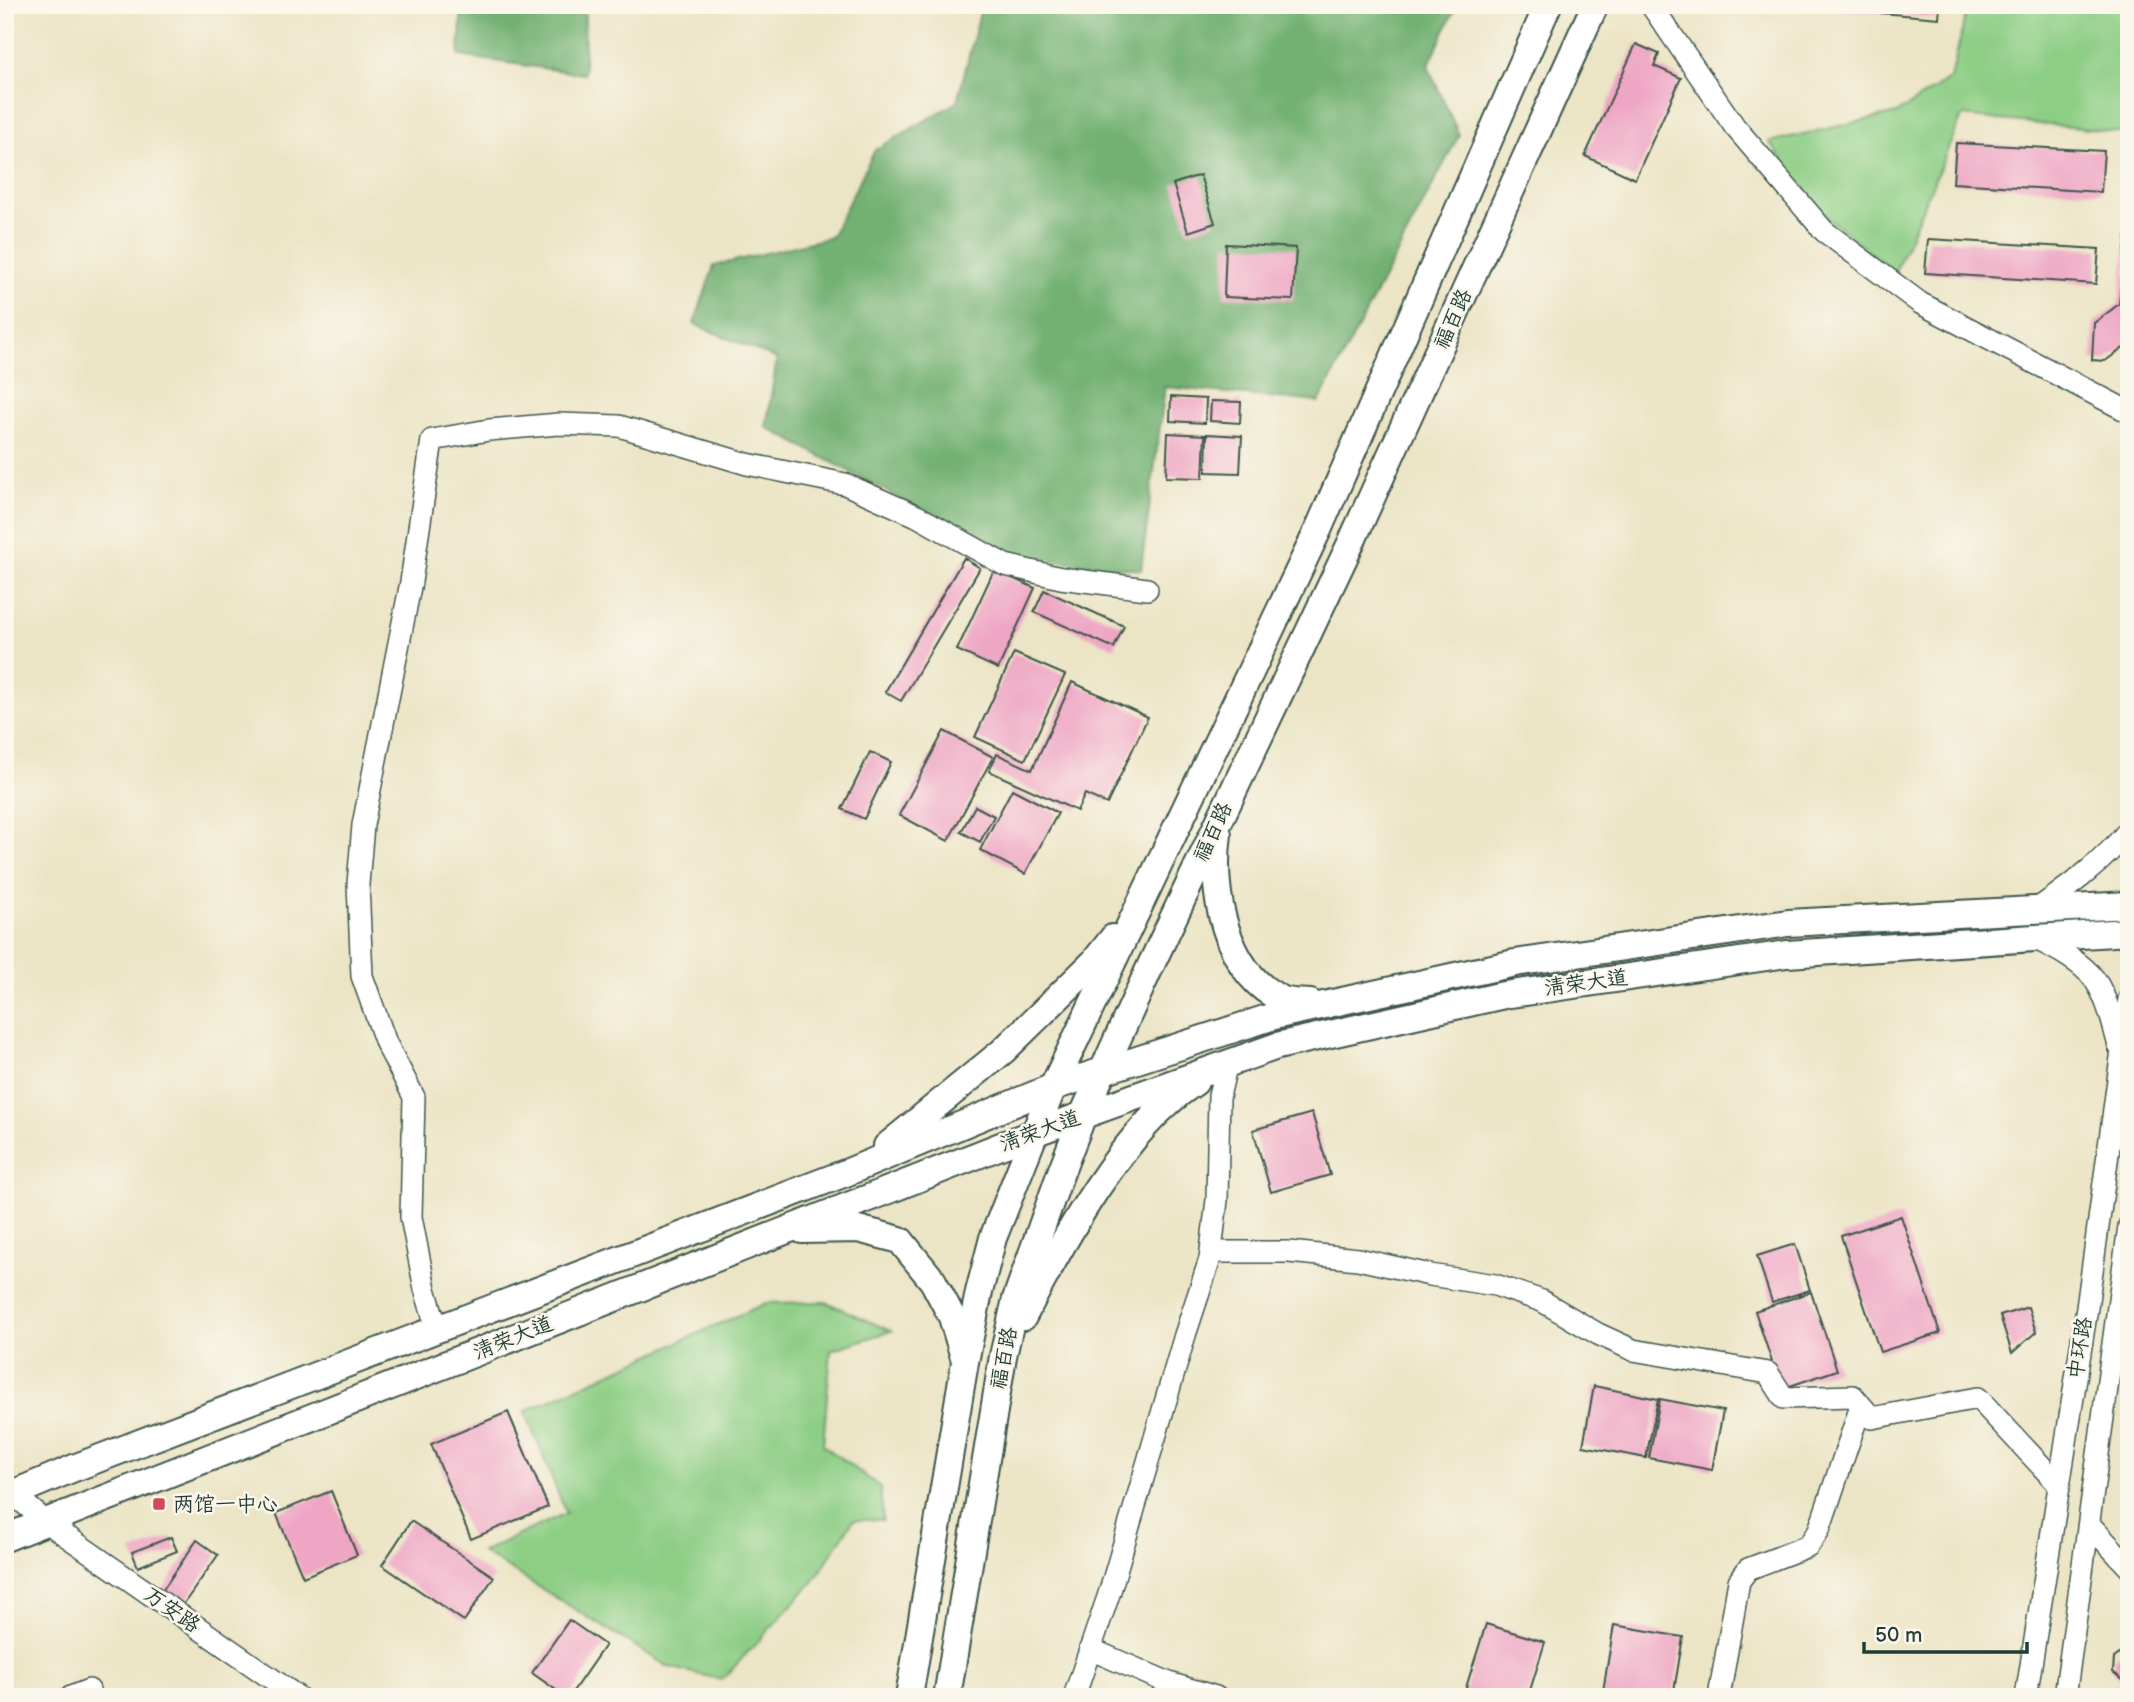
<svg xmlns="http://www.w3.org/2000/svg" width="2134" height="1702" viewBox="0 0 2134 1702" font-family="'Balsamiq Sans','LXGW WenKai TC',sans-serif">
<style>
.green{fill:#8dce85;stroke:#56865c;stroke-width:2}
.forest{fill:#72b172;stroke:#487753;stroke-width:2}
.building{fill:#eea6c4}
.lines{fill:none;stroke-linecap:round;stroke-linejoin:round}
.minor-casing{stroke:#3e564a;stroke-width:24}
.major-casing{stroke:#3e564a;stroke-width:30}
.minor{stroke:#fff;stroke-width:21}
.major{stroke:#fff;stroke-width:26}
.poi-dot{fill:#d1495b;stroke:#fbf7ec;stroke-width:2.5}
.labels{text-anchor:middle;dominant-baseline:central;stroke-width:5;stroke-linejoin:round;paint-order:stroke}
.street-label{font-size:21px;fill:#1f3d34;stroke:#fbf7ec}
.poi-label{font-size:21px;fill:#1f3d34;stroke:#fbf7ec;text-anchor:start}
</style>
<rect width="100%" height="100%" fill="#fbf7ec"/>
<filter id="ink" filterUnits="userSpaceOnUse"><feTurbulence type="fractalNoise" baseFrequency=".0143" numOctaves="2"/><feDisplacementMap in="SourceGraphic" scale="14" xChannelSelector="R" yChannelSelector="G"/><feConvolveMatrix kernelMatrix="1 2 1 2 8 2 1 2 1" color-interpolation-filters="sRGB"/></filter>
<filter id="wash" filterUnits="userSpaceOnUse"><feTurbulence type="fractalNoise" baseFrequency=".00686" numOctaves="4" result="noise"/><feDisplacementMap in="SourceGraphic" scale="28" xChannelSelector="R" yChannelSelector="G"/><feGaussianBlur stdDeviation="1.57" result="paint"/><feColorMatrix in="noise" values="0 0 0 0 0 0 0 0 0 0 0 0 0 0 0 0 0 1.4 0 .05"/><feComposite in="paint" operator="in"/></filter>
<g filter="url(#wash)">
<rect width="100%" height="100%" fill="#ebe4c5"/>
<!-- green -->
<g class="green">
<polygon points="1968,5 2129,5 2129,133 1962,116 1895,272 1824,215 1769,142 1897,113 1951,78"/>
<polygon points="826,1302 891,1331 831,1350 823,1445 880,1487 883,1520 853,1520 814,1581 722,1680 669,1667 482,1552 566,1513 525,1411 766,1303"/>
</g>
<!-- forest -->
<g class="forest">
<polygon points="462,5 585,5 584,74 459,56"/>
<polygon points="982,5 1457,5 1428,66 1459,135 1319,402 1165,387 1141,570 1006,555 766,427 777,359 694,324 714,266 831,237 875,150 957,102"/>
</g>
<g id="blocks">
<!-- building -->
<g class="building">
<polygon points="1810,5 1940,5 1939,18 1810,7"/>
<polygon points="1636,44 1659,54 1654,66 1681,78 1635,179 1585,156"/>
<polygon points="1956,143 2104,151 2101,192 1953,183"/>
<polygon points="1200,175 1215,223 1188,232 1173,184"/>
<polygon points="2127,233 2129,344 2105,361 2092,360 2094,323 2119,304"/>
<polygon points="1928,239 2099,249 2096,284 1925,273"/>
<polygon points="1226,244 1296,248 1293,300 1224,297"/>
<polygon points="1171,397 1206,399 1205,423 1170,421"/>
<polygon points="1211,401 1241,402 1240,423 1210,421"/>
<polygon points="1168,433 1205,435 1203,478 1166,477"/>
<polygon points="1207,434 1242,436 1240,473 1206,472"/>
<polygon points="964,558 980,568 901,701 885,692"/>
<polygon points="994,570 1035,588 998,669 957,650"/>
<polygon points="1044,590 1124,626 1114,648 1034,612"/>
<polygon points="1014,653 1065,675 1025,760 975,737"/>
<polygon points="1072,682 1148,717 1107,804 1085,794 1077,811 989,771 997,754 1032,770"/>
<polygon points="944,731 993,757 948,841 899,815"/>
<polygon points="870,752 891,762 864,819 842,809"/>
<polygon points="1012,789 1058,813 1025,874 980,850"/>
<polygon points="975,806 994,816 980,842 961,832"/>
<polygon points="1312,1113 1330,1175 1271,1192 1253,1130"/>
<polygon points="1901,1216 1940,1333 1880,1352 1841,1236"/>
<polygon points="1795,1244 1810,1290 1772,1302 1757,1256"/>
<polygon points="1811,1292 1837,1370 1781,1389 1755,1311"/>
<polygon points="2028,1307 2036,1332 2012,1353 2000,1316"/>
<polygon points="1594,1386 1658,1399 1646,1458 1583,1446"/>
<polygon points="1660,1399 1723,1411 1712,1470 1649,1458"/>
<polygon points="508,1412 548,1507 471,1539 431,1444"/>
<polygon points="331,1491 357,1555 303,1577 276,1513"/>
<polygon points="411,1521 494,1577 464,1621 382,1565"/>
<polygon points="171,1537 177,1551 138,1567 132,1552"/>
<polygon points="197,1540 218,1555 183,1605 162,1591"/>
<polygon points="569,1620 605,1645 569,1697 566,1697 532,1673"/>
<polygon points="1486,1624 1545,1642 1528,1697 1463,1697"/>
<polygon points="1614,1625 1683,1637 1673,1697 1602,1697"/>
<polygon points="2127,1649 2129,1652 2129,1685 2113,1672 2114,1658"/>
</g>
</g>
</g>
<g filter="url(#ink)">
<use href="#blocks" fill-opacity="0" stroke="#3e564a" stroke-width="2"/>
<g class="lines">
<defs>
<g id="minor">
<polyline points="1651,5 1735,127 1824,231 1920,303 2129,412"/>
<path d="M2036,910C2070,886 2102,863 2129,830"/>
<path d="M2034,938C2054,948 2075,958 2090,974C2106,991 2113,1024 2119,1046"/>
<polyline points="1211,1252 1289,1252 1358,1259 1430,1275 1495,1285 1542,1301 1598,1334 1633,1350 1768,1373 1784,1398 1853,1396 1872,1418 1978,1398 2059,1485"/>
<polyline points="437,1329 425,1289 411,1217 414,1097 386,1043 362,976 358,884 363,825 411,582 432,440 489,430 559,424 619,426 747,464 845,484 917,516 1005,565 1061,578 1147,589"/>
<polyline points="5,1487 46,1522 298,1697"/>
<polyline points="2089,1524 2129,1567"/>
<polyline points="1090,1649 1169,1683 1216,1697"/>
<polyline points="71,1697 89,1690"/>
<polyline points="1074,1697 1110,1591 1185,1335 1210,1259 1217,1200 1219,1096 1227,1063"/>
<polyline points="1719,1697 1739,1581 1748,1569 1808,1546 1819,1530 1861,1406"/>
<polyline points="2026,1697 2087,1308 2129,999"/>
<polyline points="2065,1697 2129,1226"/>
</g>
<g id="major">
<path d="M1218,834C1210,891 1225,974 1283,1000C1291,1003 1302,1002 1310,1003"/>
<polyline points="887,1146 1003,1051 1094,962 1113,938"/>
<polyline points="802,1230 858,1229 900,1240 933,1281 952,1317 964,1357"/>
<path d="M1023,1317C1062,1242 1123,1128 1195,1082"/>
<polyline points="5,1497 74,1468 848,1172 1053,1087 1274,1016 1515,963 1788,923 2129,905"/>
<polyline points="5,1538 1036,1132 1277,1046 1504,995 1787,954 2129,932"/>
<polyline points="909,1697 965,1362 979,1292 993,1238 1053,1087 1318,530 1548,5"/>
<polyline points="947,1697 1003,1356 1016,1299 1061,1172 1083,1115 1150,967 1350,545 1595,5"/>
</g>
</defs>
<!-- minor casing -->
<use href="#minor" class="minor-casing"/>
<!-- major casing -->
<use href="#major" class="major-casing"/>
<!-- minor -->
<use href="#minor" class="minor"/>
<!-- major -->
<use href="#major" class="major"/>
</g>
</g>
<!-- markers -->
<rect class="poi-dot" x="152" y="1497" width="14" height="14" rx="3.5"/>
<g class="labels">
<!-- street labels -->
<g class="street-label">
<text transform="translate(1453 319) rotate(-66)">福百路</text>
<text transform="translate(1213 832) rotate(-65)">福百路</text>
<text transform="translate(1586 983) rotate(-8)">清荣大道</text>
<text transform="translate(1040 1131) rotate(-20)">清荣大道</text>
<text transform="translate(513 1338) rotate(-22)">清荣大道</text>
<text transform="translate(2080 1348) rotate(-81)">中环路</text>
<text transform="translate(1004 1358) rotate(-79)">福百路</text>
<text transform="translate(172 1610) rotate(35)">万安路</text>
</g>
<!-- poi labels -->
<g class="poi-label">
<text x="173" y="1504">两馆一中心</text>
</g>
</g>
<!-- margin -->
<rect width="2134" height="1702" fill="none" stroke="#fbf7ec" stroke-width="28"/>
<!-- scale -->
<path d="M1864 1642v10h163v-10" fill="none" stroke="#1f3d34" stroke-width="3.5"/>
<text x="1875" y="1642" font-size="21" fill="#1f3d34" stroke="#fbf7ec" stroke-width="5" paint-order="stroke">50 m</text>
</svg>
